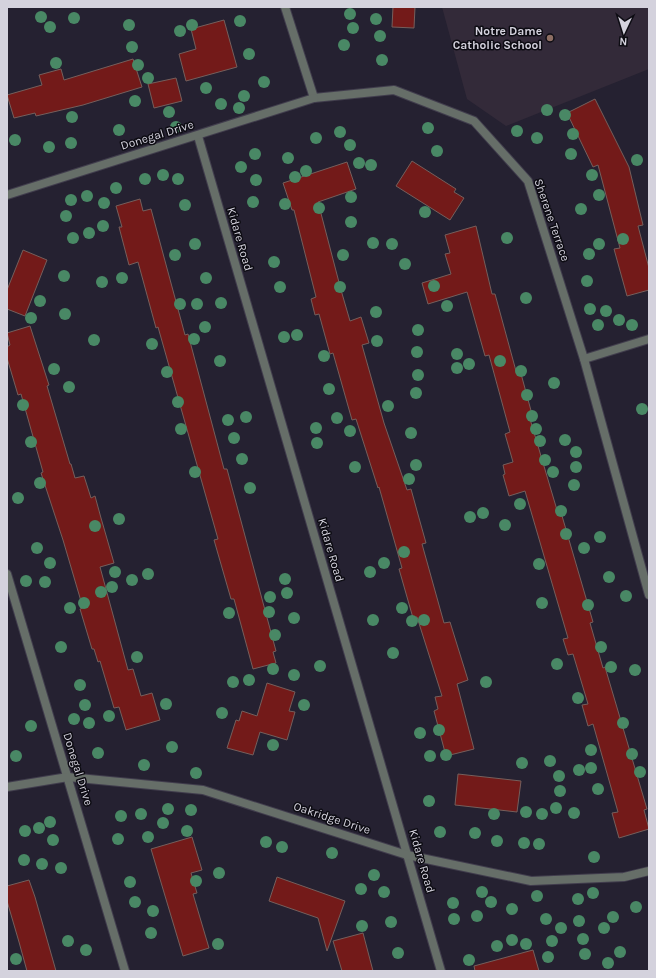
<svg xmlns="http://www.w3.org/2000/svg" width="656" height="978" viewBox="0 0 656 978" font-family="Karla,sans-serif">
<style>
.education{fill:#332a39}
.building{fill:#731a19;stroke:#755f5c}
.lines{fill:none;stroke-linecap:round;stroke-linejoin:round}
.minor-casing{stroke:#413d4d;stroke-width:10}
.minor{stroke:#666e68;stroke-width:8}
.tree{fill:#498865}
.education-dot{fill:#8d6e63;stroke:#0d0c13;stroke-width:1.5}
.labels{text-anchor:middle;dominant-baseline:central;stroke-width:3;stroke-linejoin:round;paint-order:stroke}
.poi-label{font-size:12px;font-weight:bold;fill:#d4d2dd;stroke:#0d0c13;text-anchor:end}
.street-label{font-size:12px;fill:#d4d2dd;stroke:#0d0c13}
</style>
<rect width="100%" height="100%" fill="#252131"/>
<!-- education -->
<polygon class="education" points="442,7 649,7 649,69 506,126 467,99"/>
<!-- building -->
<g class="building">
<polygon points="393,7 415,7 414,28 392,27"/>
<polygon points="224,20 237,67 186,81 179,54 196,49 191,29"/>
<polygon points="133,59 142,87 83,105 36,116 35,113 14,118 7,95 42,85 39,75 61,69 64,80"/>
<polygon points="176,78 182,101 154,108 148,84"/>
<polygon points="595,99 629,167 643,225 638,226 649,268 649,290 627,296 614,249 620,248 598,165 593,167 567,113"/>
<polygon points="412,161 456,189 454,192 464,198 450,220 396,186"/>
<polygon points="347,162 356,189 318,202 341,290 350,321 361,317 369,343 362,345 384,423 407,490 411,489 419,518 426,543 422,544 444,623 450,622 468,680 457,684 474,749 446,756 434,711 438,709 435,697 442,696 417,617 413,618 399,569 402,568 379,487 378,488 356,419 352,420 333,353 330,354 319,314 315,315 311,299 316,297 294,210 292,210 283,183"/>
<polygon points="140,199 143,211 151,209 185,335 188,334 224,469 227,469 276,651 273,652 276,663 253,669 234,599 231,599 214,540 218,539 158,327 156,328 138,262 129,265 119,227 122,227 116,206"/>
<polygon points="476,226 492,294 495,294 516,371 520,370 533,418 530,419 557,510 560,509 593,622 590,623 603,668 605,667 647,809 644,810 649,829 619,838 612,813 618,812 593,724 588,726 582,705 588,704 573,654 568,655 563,639 568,638 525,491 509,496 503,475 505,474 503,465 513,462 505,434 510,432 489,355 485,356 467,292 428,304 422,283 451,274 445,254 450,253 445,235"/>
<polygon points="23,250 47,260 25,316 7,309 7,290"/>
<polygon points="30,326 49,385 47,386 70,464 71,464 75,478 84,476 91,498 95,496 101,518 114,563 100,567 128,670 133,669 141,696 152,693 160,720 126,730 119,707 114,708 100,661 98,662 94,649 92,649 80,609 83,608 63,540 41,473 43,472 21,394 18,395 7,358 7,347 10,345 7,333"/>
<polygon points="267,683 295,692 289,711 295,712 287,740 260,732 253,755 227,748 236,720 239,721 242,711 257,716"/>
<polygon points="458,774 521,781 517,812 455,805"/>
<polygon points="192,837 202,870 191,873 197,893 193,894 209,948 183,956 151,849"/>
<polygon points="277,877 345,901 327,951 318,918 269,901"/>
<polygon points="29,880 35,897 56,971 27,971 19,942 7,901 7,886"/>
<polygon points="363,933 373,971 342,971 333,941"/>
<polygon points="533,950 539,971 475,971 474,966"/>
</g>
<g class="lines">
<defs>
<g id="minor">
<polyline points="285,7 314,98 394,90 474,121 528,181 584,359 649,595"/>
<polyline points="198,136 441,971"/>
<polyline points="7,195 314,98"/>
<polyline points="584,359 649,339"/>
<polyline points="7,574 125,971"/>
<polyline points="7,787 68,777 203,790 407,855 531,881 624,877 649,871"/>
</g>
</defs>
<!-- minor casing -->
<use href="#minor" class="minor-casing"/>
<!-- minor -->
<use href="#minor" class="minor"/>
</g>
<!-- trees -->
<g class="tree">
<circle cx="350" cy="14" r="6"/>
<circle cx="41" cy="17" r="6"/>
<circle cx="74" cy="18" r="6"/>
<circle cx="376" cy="19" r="6"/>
<circle cx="240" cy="21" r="6"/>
<circle cx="129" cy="25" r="6"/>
<circle cx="192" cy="25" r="6"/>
<circle cx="50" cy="27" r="6"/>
<circle cx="353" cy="28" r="6"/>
<circle cx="180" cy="31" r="6"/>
<circle cx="380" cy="36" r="6"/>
<circle cx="344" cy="45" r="6"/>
<circle cx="132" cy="47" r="6"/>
<circle cx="249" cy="54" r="6"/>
<circle cx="382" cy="60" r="6"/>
<circle cx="56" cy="63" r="6"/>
<circle cx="138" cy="65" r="6"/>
<circle cx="148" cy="78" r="6"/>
<circle cx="264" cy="82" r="6"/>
<circle cx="206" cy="88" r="6"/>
<circle cx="244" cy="96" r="6"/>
<circle cx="135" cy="101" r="6"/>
<circle cx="221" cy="104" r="6"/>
<circle cx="239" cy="108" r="6"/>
<circle cx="547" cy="110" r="6"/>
<circle cx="169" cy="112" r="6"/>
<circle cx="565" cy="115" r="6"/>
<circle cx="72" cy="117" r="6"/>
<circle cx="176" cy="127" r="6"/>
<circle cx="428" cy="128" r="6"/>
<circle cx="119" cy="130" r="6"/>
<circle cx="517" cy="131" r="6"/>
<circle cx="340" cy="132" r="6"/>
<circle cx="573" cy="134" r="6"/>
<circle cx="316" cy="138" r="6"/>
<circle cx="537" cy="138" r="6"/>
<circle cx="15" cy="140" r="6"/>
<circle cx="71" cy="143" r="6"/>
<circle cx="350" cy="145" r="6"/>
<circle cx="49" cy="147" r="6"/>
<circle cx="437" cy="151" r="6"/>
<circle cx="255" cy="154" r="6"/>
<circle cx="571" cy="154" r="6"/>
<circle cx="288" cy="158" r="6"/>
<circle cx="637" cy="160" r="6"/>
<circle cx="359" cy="163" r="6"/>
<circle cx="371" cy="165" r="6"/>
<circle cx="241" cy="167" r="6"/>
<circle cx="306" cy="171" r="6"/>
<circle cx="163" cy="175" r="6"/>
<circle cx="592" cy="175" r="6"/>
<circle cx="295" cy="177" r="6"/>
<circle cx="145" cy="179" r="6"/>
<circle cx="178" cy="179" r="6"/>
<circle cx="256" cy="180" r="6"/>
<circle cx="116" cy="188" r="6"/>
<circle cx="599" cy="195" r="6"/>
<circle cx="87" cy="196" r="6"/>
<circle cx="351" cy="197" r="6"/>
<circle cx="71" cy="200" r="6"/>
<circle cx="253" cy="202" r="6"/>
<circle cx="104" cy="203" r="6"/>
<circle cx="285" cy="204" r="6"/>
<circle cx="185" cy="205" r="6"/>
<circle cx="319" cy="208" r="6"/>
<circle cx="581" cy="209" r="6"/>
<circle cx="425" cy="212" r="6"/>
<circle cx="66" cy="216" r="6"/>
<circle cx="351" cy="222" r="6"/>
<circle cx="103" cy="226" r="6"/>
<circle cx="89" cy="233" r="6"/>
<circle cx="73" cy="238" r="6"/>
<circle cx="507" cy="238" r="6"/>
<circle cx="623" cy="239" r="6"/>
<circle cx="373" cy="243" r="6"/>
<circle cx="195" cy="244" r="6"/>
<circle cx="392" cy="244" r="6"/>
<circle cx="599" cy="244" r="6"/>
<circle cx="589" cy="254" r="6"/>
<circle cx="175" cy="255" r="6"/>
<circle cx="343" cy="255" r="6"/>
<circle cx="274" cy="262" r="6"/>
<circle cx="405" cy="264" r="6"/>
<circle cx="64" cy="276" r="6"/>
<circle cx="122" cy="278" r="6"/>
<circle cx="206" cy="278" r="6"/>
<circle cx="587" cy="281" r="6"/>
<circle cx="102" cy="282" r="6"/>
<circle cx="434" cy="286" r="6"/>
<circle cx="280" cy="287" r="6"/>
<circle cx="340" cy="287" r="6"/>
<circle cx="526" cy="298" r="6"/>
<circle cx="40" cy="301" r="6"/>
<circle cx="221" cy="303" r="6"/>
<circle cx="180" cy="304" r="6"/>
<circle cx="197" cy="304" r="6"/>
<circle cx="447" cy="306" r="6"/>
<circle cx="590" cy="309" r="6"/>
<circle cx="606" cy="311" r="6"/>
<circle cx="376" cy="312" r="6"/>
<circle cx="65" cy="314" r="6"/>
<circle cx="31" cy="318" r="6"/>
<circle cx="619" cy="320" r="6"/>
<circle cx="598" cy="325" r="6"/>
<circle cx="632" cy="325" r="6"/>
<circle cx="205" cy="327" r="6"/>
<circle cx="418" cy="330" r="6"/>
<circle cx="297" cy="335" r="6"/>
<circle cx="284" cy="337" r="6"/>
<circle cx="194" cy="339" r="6"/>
<circle cx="94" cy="340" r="6"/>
<circle cx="377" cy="341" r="6"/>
<circle cx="152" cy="344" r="6"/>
<circle cx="417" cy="352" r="6"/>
<circle cx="457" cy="354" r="6"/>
<circle cx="324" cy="356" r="6"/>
<circle cx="220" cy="361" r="6"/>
<circle cx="500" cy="361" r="6"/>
<circle cx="469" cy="364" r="6"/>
<circle cx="457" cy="368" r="6"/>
<circle cx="54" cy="369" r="6"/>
<circle cx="521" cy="371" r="6"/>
<circle cx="167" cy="372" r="6"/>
<circle cx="418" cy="375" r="6"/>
<circle cx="554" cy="383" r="6"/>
<circle cx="69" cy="387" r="6"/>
<circle cx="329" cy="389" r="6"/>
<circle cx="416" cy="393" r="6"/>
<circle cx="527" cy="395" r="6"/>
<circle cx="178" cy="402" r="6"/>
<circle cx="23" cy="405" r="6"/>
<circle cx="388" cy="406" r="6"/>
<circle cx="642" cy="409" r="6"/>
<circle cx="532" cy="416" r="6"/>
<circle cx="246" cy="417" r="6"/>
<circle cx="337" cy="418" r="6"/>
<circle cx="228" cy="420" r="6"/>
<circle cx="316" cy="428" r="6"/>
<circle cx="181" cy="429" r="6"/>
<circle cx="536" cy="429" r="6"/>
<circle cx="350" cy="431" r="6"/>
<circle cx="411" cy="433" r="6"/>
<circle cx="234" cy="438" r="6"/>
<circle cx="565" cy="440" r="6"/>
<circle cx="540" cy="441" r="6"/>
<circle cx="31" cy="442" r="6"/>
<circle cx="317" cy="443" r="6"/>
<circle cx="576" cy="452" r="6"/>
<circle cx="242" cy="459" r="6"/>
<circle cx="545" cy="460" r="6"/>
<circle cx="416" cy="465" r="6"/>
<circle cx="355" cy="467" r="6"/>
<circle cx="576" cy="467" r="6"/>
<circle cx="195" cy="472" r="6"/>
<circle cx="553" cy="472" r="6"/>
<circle cx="409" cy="479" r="6"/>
<circle cx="40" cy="483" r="6"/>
<circle cx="574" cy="485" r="6"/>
<circle cx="250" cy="488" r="6"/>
<circle cx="18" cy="498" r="6"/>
<circle cx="520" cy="504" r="6"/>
<circle cx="561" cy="511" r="6"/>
<circle cx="483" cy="513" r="6"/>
<circle cx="470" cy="517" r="6"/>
<circle cx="119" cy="519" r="6"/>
<circle cx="505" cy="525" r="6"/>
<circle cx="95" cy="526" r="6"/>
<circle cx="566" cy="534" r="6"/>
<circle cx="600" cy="537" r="6"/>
<circle cx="37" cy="548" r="6"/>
<circle cx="584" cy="548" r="6"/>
<circle cx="404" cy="552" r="6"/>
<circle cx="50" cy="563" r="6"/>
<circle cx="384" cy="563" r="6"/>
<circle cx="539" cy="564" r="6"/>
<circle cx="115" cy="572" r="6"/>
<circle cx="370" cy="572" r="6"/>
<circle cx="148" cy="574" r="6"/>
<circle cx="609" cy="577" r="6"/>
<circle cx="285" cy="579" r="6"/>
<circle cx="132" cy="580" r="6"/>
<circle cx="26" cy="581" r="6"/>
<circle cx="45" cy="582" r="6"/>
<circle cx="112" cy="587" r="6"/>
<circle cx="101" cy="592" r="6"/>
<circle cx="287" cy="593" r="6"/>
<circle cx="626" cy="596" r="6"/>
<circle cx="270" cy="597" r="6"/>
<circle cx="84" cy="603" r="6"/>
<circle cx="542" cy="603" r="6"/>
<circle cx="588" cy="605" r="6"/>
<circle cx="70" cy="608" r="6"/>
<circle cx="402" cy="608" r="6"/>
<circle cx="269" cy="612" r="6"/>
<circle cx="229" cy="613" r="6"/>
<circle cx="294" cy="618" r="6"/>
<circle cx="373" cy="620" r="6"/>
<circle cx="424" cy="620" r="6"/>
<circle cx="412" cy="621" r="6"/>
<circle cx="275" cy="635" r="6"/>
<circle cx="61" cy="647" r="6"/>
<circle cx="601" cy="647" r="6"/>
<circle cx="393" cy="653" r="6"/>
<circle cx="137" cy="657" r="6"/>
<circle cx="557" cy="664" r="6"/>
<circle cx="320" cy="666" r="6"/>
<circle cx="611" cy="667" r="6"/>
<circle cx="273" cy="669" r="6"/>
<circle cx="635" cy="670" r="6"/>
<circle cx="294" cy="675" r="6"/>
<circle cx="249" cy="680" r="6"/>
<circle cx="233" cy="682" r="6"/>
<circle cx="486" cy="682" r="6"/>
<circle cx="80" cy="685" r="6"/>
<circle cx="578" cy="698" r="6"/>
<circle cx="166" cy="704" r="6"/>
<circle cx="85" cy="705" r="6"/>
<circle cx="304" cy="705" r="6"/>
<circle cx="222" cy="713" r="6"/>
<circle cx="109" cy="716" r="6"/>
<circle cx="74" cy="719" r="6"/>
<circle cx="89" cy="723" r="6"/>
<circle cx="623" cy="723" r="6"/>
<circle cx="31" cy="726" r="6"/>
<circle cx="439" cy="730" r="6"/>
<circle cx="420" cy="733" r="6"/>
<circle cx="273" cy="745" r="6"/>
<circle cx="172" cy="747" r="6"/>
<circle cx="591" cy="750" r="6"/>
<circle cx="98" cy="753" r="6"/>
<circle cx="632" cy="754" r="6"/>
<circle cx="446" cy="755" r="6"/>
<circle cx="16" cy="756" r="6"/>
<circle cx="430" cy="756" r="6"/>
<circle cx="550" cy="761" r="6"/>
<circle cx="522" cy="763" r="6"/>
<circle cx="144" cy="765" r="6"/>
<circle cx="591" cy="768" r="6"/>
<circle cx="579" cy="770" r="6"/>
<circle cx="640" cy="772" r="6"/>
<circle cx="196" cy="773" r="6"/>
<circle cx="559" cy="776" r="6"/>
<circle cx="598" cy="789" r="6"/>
<circle cx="560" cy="791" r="6"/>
<circle cx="429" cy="801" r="6"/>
<circle cx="556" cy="808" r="6"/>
<circle cx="168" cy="809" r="6"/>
<circle cx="191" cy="810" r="6"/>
<circle cx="526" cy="812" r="6"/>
<circle cx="574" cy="813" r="6"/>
<circle cx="141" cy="814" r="6"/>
<circle cx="494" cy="814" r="6"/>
<circle cx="542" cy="814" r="6"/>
<circle cx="121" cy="816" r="6"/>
<circle cx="50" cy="822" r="6"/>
<circle cx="163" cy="823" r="6"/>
<circle cx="39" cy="828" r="6"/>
<circle cx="25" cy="831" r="6"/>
<circle cx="187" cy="831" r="6"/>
<circle cx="440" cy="832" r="6"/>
<circle cx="475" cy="833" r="6"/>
<circle cx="148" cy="837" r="6"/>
<circle cx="118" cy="839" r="6"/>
<circle cx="53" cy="840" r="6"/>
<circle cx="497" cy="841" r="6"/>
<circle cx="266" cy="842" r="6"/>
<circle cx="524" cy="843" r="6"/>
<circle cx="539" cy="844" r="6"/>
<circle cx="282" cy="847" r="6"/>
<circle cx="332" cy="853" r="6"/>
<circle cx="594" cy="857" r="6"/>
<circle cx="24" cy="860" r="6"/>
<circle cx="42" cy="864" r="6"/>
<circle cx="61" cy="868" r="6"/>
<circle cx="219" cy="873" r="6"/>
<circle cx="374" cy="875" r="6"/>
<circle cx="196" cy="881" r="6"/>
<circle cx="130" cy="882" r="6"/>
<circle cx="361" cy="889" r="6"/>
<circle cx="384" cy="892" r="6"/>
<circle cx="482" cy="892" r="6"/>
<circle cx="593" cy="893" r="6"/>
<circle cx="537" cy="896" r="6"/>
<circle cx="578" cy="899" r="6"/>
<circle cx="135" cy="902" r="6"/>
<circle cx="491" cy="902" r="6"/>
<circle cx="453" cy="903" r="6"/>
<circle cx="636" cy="907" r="6"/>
<circle cx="512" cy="909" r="6"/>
<circle cx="153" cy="911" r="6"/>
<circle cx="477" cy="916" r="6"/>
<circle cx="613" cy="917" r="6"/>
<circle cx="454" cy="919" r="6"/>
<circle cx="546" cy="919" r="6"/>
<circle cx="579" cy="921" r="6"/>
<circle cx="391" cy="922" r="6"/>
<circle cx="362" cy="926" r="6"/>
<circle cx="561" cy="928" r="6"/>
<circle cx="604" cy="928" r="6"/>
<circle cx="151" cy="933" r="6"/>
<circle cx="583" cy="939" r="6"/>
<circle cx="512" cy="940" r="6"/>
<circle cx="68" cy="941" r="6"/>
<circle cx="552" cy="941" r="6"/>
<circle cx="218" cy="944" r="6"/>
<circle cx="526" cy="944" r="6"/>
<circle cx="497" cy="946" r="6"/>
<circle cx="86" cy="950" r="6"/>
<circle cx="620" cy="952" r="6"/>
<circle cx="398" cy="953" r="6"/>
<circle cx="585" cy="954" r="6"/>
<circle cx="548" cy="957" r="6"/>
<circle cx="16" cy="959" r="6"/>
<circle cx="469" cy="960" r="6"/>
<circle cx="608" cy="963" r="6"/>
</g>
<!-- markers -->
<circle class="education-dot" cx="550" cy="38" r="4"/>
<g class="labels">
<!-- poi labels -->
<g class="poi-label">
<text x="542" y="31">Notre Dame<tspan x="542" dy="14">Catholic School</tspan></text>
</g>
<!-- street labels -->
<g class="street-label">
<text transform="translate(157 135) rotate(-17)">Donegal Drive</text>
<text transform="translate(552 220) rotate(71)">Sherene Terrace</text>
<text transform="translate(240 239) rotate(74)">Kidare Road</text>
<text transform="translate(331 550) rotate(74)">Kidare Road</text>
<text transform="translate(78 769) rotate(73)">Donegal Drive</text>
<text transform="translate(332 818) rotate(18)">Oakridge Drive</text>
<text transform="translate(422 861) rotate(74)">Kidare Road</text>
</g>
</g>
<!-- border -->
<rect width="656" height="978" fill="none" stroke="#d4d2dd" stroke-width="16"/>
<!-- north arrow -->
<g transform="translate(624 32) rotate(184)" stroke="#0d0c13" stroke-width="3" paint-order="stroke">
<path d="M0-3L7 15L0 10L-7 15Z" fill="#d4d2dd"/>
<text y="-6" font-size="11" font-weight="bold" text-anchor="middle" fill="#d4d2dd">N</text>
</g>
</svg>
